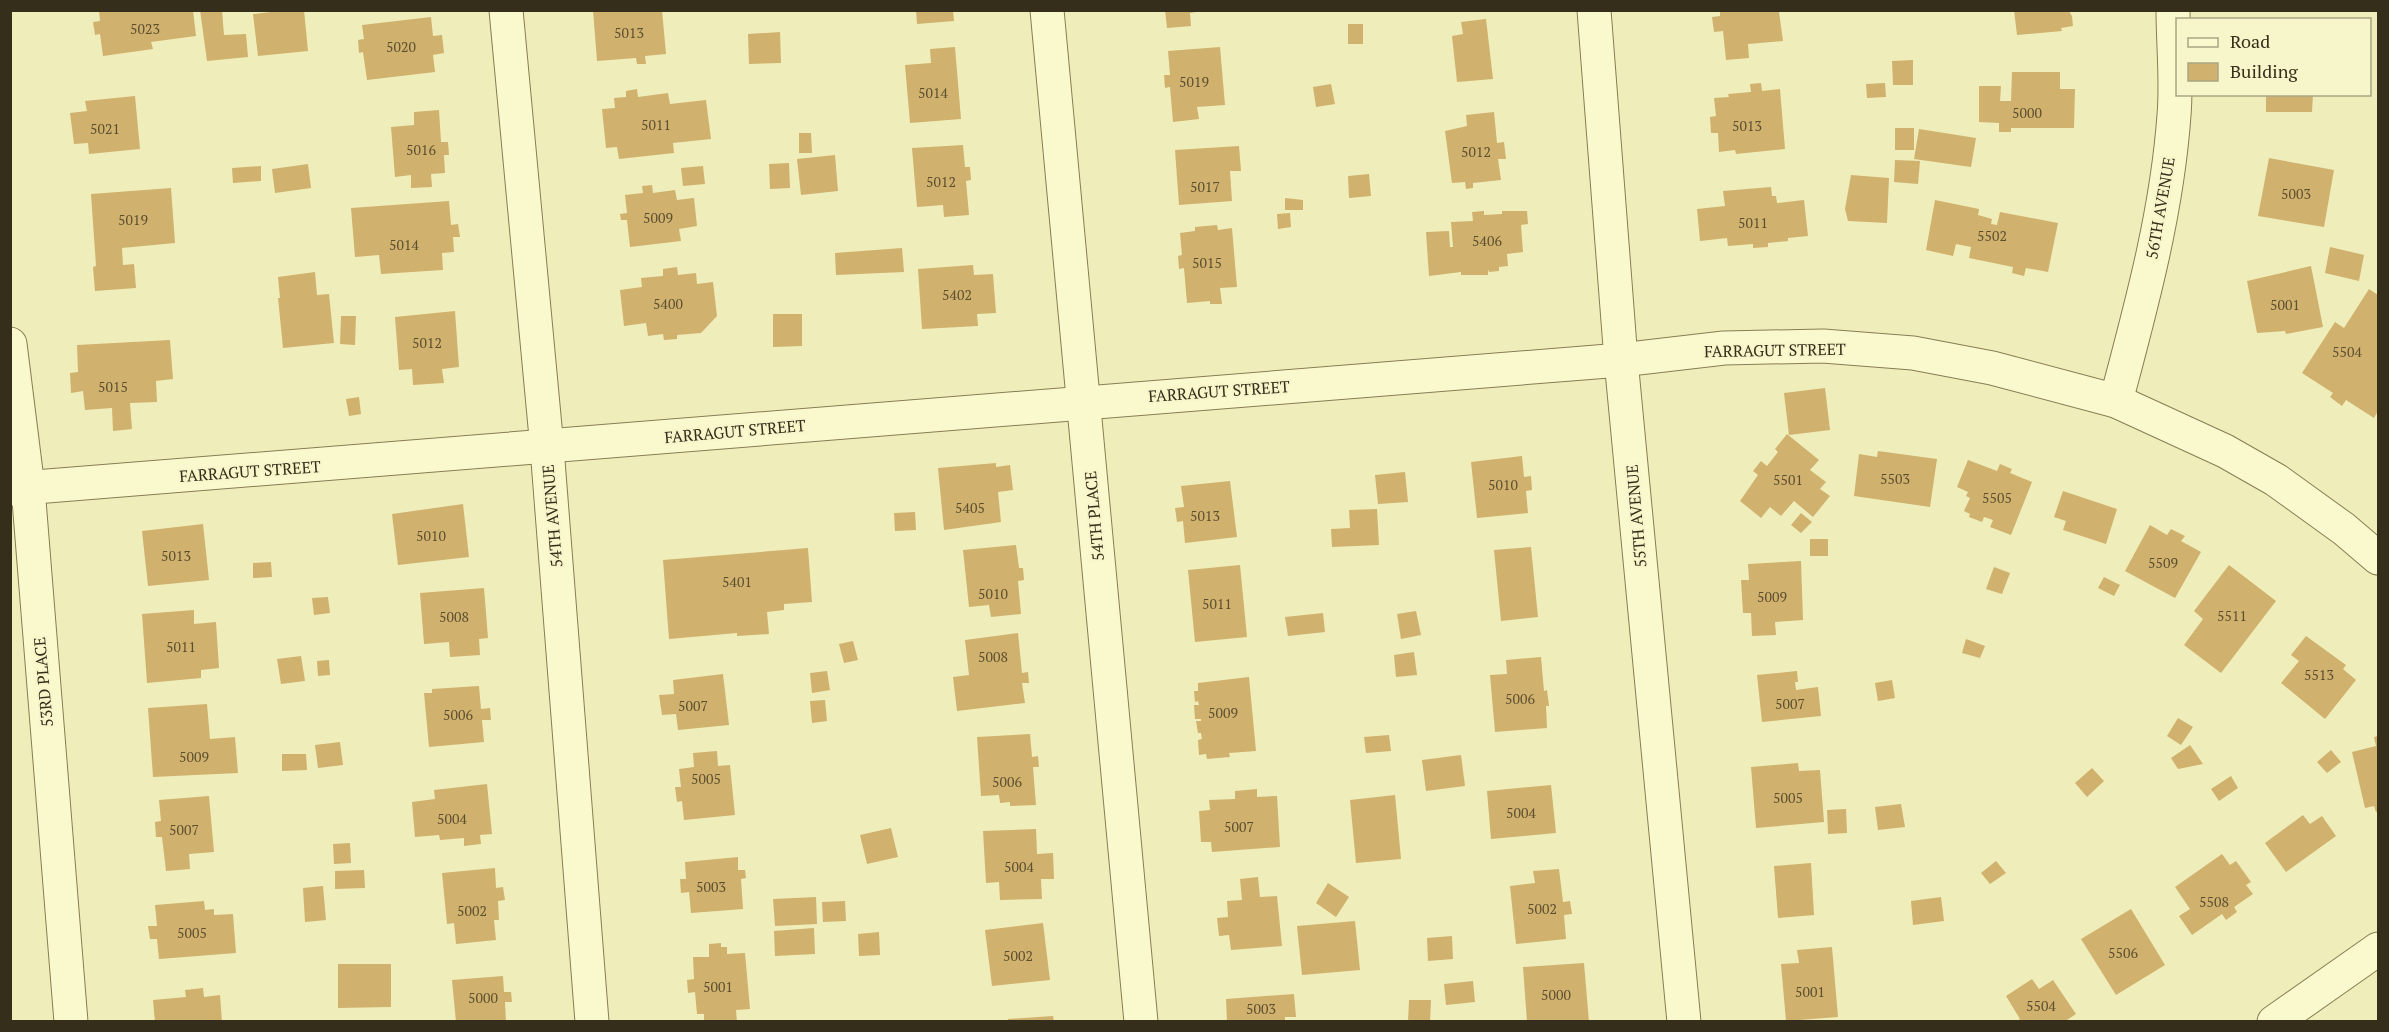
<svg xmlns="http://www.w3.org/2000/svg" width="2389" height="1032" viewBox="0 0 2389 1032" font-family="'PT Serif',serif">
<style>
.building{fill:#d0b16e}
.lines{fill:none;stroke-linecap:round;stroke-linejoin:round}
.minor-casing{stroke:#877d54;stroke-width:35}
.tertiary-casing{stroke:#877d54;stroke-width:35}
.minor{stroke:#faf9ce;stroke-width:33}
.tertiary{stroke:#faf9ce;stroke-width:33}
.labels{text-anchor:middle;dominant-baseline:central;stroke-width:4.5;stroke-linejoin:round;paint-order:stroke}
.number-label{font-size:14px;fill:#5c4f2f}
.street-label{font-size:16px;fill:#352e1a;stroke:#f7f6ca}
</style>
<rect width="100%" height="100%" fill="#efeeba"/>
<!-- building -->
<g class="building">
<polygon points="99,10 193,10 196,36 151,42 153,49 103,56 100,34 95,35 93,22 100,21"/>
<polygon points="200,10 222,10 224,35 246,34 248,57 207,61"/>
<polygon points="288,10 304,10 308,51 258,56 253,14"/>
<polygon points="593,10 662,10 666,54 645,56 646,64 637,64 636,58 597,61"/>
<polygon points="916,10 953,10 954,21 917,24"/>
<polygon points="1165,10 1196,10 1196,12 1190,13 1191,26 1167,28"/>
<polygon points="1720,10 1779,12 1783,41 1748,44 1749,58 1726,60 1723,31 1714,32 1712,17 1720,16"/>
<polygon points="2014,10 2069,11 2072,16 2073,26 2061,28 2062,31 2017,35"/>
<polygon points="431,17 433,36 442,35 444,53 433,55 435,72 367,80 363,52 359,53 358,40 364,39 362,25"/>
<polygon points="1486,19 1493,79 1457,82 1452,36 1463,34 1461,22"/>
<rect x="1348" y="24" width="15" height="20"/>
<polygon points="780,32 781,63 749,64 748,34"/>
<polygon points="955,47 961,119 910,123 905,65 931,63 930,49"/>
<polygon points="1220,47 1225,105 1197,107 1199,119 1173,122 1170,87 1165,88 1164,75 1170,75 1168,51"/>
<polygon points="1913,60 1913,85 1893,85 1892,61"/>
<polygon points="2012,72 2060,72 2060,89 2075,89 2074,128 2011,128 2011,132 1999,132 1999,123 1979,122 1979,86 2001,86 2000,101 2011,101"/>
<polygon points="1761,83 1762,91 1780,89 1785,149 1736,154 1735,150 1719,152 1718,133 1711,133 1710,117 1716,116 1714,98 1729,97 1728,94 1751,92 1750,84"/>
<polygon points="1885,83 1886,97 1867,98 1866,84"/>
<polygon points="1331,84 1335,104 1316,107 1313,87"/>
<polygon points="637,89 638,97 668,93 670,104 706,100 711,139 673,143 674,153 619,159 617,147 606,148 602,109 615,108 614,98 626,97 626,91"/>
<polygon points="2266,94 2313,94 2312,112 2266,112"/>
<polygon points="135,96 140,149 89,154 88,143 74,144 70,113 87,111 85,101"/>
<polygon points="439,110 441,142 448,142 449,155 444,155 445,173 431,174 432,187 411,188 411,175 395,177 391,127 414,125 414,112"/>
<polygon points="1494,112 1497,143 1504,142 1506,159 1498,159 1501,180 1473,183 1473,188 1466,189 1465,182 1452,183 1445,131 1467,126 1466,115"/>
<rect x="1895" y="128" width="19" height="22"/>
<polygon points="1919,129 1976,138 1971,167 1914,159"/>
<polygon points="799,133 811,133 812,153 799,153"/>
<polygon points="963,145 965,167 970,167 971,180 966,181 969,215 944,217 943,205 917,207 912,148"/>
<polygon points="1239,146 1241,171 1230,171 1232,201 1179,205 1175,150"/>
<polygon points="835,155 838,191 801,195 797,159"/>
<polygon points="2269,158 2334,170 2324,227 2258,216"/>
<polygon points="1895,160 1920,161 1918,184 1894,182"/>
<polygon points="789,163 790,188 770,189 769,164"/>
<polygon points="308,164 311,188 275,193 272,169"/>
<polygon points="261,166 261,181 233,183 232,168"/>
<polygon points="703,166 705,184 683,186 681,168"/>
<polygon points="1369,174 1371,196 1349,198 1348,176"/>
<polygon points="1851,175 1889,178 1887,223 1848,221 1845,209"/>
<polygon points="652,185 653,193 675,190 677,200 694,198 697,226 679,229 681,241 630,247 627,220 621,220 620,214 627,213 625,195 643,193 642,186"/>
<polygon points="1771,187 1772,196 1776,196 1777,203 1804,200 1808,236 1788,238 1788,241 1768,243 1768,247 1753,248 1753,244 1728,246 1727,238 1700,241 1697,209 1725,206 1723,191"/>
<polygon points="171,188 175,243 122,248 123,265 134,264 136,288 95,291 93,267 96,266 91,194"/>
<polygon points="1285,198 1303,200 1303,210 1285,210"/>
<polygon points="1935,200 1979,209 1978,215 1992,219 1991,224 1997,225 2000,212 2058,223 2048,272 2026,268 2024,276 2012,273 2013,267 1969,258 1971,247 1956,244 1953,256 1926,250"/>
<polygon points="449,201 451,225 458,224 460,237 453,237 454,252 442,253 443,270 381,274 379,255 355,257 351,208"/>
<polygon points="1484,211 1484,215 1502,214 1502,211 1527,211 1528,224 1521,225 1523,252 1507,254 1508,266 1499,267 1499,271 1489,272 1488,269 1488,275 1461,275 1461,272 1429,276 1426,232 1449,231 1450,247 1453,247 1451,222 1473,221 1472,212"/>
<polygon points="1290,213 1291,227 1278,229 1277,214"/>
<polygon points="1217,225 1218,230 1232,228 1237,287 1220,288 1222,304 1210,304 1210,301 1187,303 1184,268 1179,269 1178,256 1182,255 1180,233 1195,231 1195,227"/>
<polygon points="2330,247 2364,255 2359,281 2325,273"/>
<polygon points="902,248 904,272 836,275 835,253"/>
<polygon points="973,265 974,275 993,274 996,313 977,314 978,326 922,329 918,269"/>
<polygon points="2311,266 2323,327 2286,334 2285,331 2257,333 2247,281"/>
<polygon points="677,267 678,275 696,273 697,284 713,282 717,316 701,333 677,335 677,339 664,340 663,334 648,336 646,323 624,326 620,290 642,287 641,278 663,276 663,269"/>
<polygon points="315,272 317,295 329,294 334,343 283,348 278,298 280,298 278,277"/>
<polygon points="2369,289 2378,295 2378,411 2374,418 2346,400 2342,406 2330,397 2333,393 2302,373 2335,322 2344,328"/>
<polygon points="455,311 459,367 442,369 444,383 413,385 412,369 399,370 395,317"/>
<polygon points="773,314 802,314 802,346 773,347"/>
<polygon points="341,316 356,316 355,345 340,344"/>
<polygon points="170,340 173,379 156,381 157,402 130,403 132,429 113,431 112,408 85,410 83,391 71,393 70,373 78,372 77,345"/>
<polygon points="1825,388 1830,430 1789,435 1784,393"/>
<polygon points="359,397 361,414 349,416 346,399"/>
<polygon points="1787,434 1819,460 1810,470 1826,482 1820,489 1830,496 1813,517 1794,501 1781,516 1770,507 1761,518 1740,501 1758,475 1753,471 1761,461 1767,466 1778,452 1775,449"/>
<polygon points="1878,451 1937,459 1930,507 1854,496 1859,454 1877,457"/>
<polygon points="1522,456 1524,477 1531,476 1532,490 1526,491 1528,513 1477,518 1471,462"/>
<polygon points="1968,460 1997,471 2000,464 2012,469 2010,473 2032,482 2011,535 1990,527 1993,520 1984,517 1982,522 1969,517 1970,514 1964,511 1970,498 1966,496 1968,492 1957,487"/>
<polygon points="996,463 996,467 1010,465 1013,490 998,492 1001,522 944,530 938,468"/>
<polygon points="1405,472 1408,502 1378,504 1375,475"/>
<polygon points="1230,481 1237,537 1185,543 1183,521 1177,522 1175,508 1184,507 1181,486"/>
<polygon points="2063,491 2117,509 2106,544 2063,530 2066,521 2054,517"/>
<polygon points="463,504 469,557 398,565 392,514"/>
<polygon points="1377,509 1379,545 1332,547 1331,529 1350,528 1349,510"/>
<polygon points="915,512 916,530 895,531 894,513"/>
<polygon points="1801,513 1812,522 1801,533 1791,525"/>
<polygon points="203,524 209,580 148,586 142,531"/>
<polygon points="2150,525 2167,535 2171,529 2185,536 2181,541 2201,552 2175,598 2125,571"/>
<rect x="1810" y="539" width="18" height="17"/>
<polygon points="1016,545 1019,568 1023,568 1024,580 1018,581 1021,614 991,617 989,605 969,607 963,550"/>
<polygon points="1531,547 1538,617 1501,621 1494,550"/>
<polygon points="808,548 812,602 784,604 784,610 767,612 769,634 737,636 737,633 669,639 663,560"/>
<polygon points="1801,561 1803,620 1775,622 1776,635 1752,636 1751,613 1743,613 1741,580 1749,580 1748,564"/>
<polygon points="271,562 272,577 253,578 253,563"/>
<polygon points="1240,565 1247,637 1195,642 1188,570"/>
<polygon points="2229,565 2276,601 2221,673 2184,645 2203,619 2194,611"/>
<polygon points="1994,567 2010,573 2002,594 1986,589"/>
<polygon points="2104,577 2120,585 2114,596 2098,588"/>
<polygon points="484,588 488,638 479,639 480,655 450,657 449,642 424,644 420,593"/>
<polygon points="328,597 330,613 314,615 312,598"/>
<polygon points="194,610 194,624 216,622 219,668 201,670 201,678 147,683 142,614"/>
<polygon points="1416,611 1421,635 1401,639 1397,614"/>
<polygon points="1323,613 1325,632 1288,636 1285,617"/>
<polygon points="1018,633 1022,673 1028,672 1029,683 1022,683 1025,703 957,711 953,677 969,675 965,640"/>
<polygon points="2306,636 2346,665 2343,669 2356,680 2325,719 2281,683 2299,661 2291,655"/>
<polygon points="1966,639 1985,646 1980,658 1962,653"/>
<polygon points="853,641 858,660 844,663 839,644"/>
<polygon points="1414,652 1417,675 1396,677 1394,655"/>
<polygon points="301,656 305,681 281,684 277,659"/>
<polygon points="1541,657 1544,691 1547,690 1549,706 1546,706 1547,728 1495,732 1490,675 1507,674 1506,660"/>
<polygon points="329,660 330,675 318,676 317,661"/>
<polygon points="827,671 830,690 812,693 810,673"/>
<polygon points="1797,671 1798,682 1795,682 1796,690 1818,687 1821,716 1762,722 1757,675"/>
<polygon points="723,674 729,725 678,730 676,714 662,715 659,695 674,694 673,680"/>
<polygon points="1249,677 1256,751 1229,753 1230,757 1207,759 1206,754 1199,755 1198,740 1202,739 1201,733 1198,733 1196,721 1201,721 1201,719 1195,719 1194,705 1199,705 1198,701 1195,702 1194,691 1198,691 1198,683"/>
<polygon points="1892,680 1895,698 1878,701 1875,683"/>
<polygon points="479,686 481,709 490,708 491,720 482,720 484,742 429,747 424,693 432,693 432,689"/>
<polygon points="825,700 827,721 812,723 810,701"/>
<polygon points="207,704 210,739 235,737 238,773 153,777 148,708"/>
<polygon points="2178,718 2193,727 2181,745 2167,736"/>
<polygon points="1030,734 1032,757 1038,756 1039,767 1033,767 1036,805 1010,806 1010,802 1000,803 999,795 981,796 977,737"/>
<polygon points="1389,735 1391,751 1366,753 1364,737"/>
<polygon points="2378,736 2378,811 2376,812 2374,806 2365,808 2352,752 2376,746 2374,737"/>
<polygon points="340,742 343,765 318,768 315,745"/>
<polygon points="2190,745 2203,764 2178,769 2171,758"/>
<polygon points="2331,750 2341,762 2327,773 2317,762"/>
<polygon points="717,751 718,766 730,765 735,815 684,820 682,801 677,802 675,787 681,787 679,769 694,767 693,753"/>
<polygon points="282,754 306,754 307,770 282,771"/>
<polygon points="1461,755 1465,786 1426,791 1422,760"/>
<polygon points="1798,763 1799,771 1820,770 1824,822 1756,828 1751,767"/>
<polygon points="2092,768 2104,781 2087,797 2075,783"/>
<polygon points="2231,776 2238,788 2219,801 2211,789"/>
<polygon points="487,784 492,834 480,835 481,844 464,846 464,838 440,840 439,835 415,837 412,802 435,799 434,790"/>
<polygon points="1551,785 1556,833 1491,839 1487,791"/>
<polygon points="1257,789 1257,797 1277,796 1280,847 1212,852 1211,842 1201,842 1199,811 1210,810 1209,800 1235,799 1235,791"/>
<polygon points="1395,795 1401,859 1356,863 1350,800"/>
<polygon points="209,796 214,852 189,854 190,869 166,871 162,837 156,837 155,822 161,821 159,800"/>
<polygon points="1901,804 1905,827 1878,830 1875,807"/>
<polygon points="1846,809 1847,833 1828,834 1827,810"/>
<polygon points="2303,815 2310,824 2322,816 2336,836 2286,872 2265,843"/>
<polygon points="891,828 898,857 867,864 860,835"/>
<polygon points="1036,829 1037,854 1053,853 1054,879 1041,879 1042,899 1000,900 999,882 986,883 983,831"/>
<polygon points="350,843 351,863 334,864 333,844"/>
<polygon points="2222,854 2230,865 2236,861 2251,882 2246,885 2253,894 2234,907 2237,912 2226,920 2222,914 2192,935 2179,916 2190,909 2175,887"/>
<polygon points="738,857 738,870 745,870 746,878 741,879 743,909 691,913 689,892 681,893 680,879 686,879 685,862"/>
<polygon points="1996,861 2006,873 1990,884 1981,873"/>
<polygon points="1811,863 1814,915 1778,918 1774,866"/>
<polygon points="495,868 496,888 503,887 505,900 498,901 499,920 494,920 496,940 456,944 454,923 447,924 442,873"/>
<polygon points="1559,869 1563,902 1570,901 1572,914 1564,915 1566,939 1516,944 1510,886 1535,883 1533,871"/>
<polygon points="364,870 365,888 335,889 335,871"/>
<polygon points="1258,877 1260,897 1277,896 1282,946 1231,950 1229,935 1219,936 1217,918 1228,917 1227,901 1242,900 1240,879"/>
<polygon points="1328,883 1349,897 1336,917 1316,903"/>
<polygon points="323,886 326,920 305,922 303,888"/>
<polygon points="816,897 817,924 775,926 773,899"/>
<polygon points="1941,897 1944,921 1913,925 1911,901"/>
<polygon points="204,901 205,910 214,909 214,915 233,914 236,953 159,959 157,939 150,939 148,926 157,926 155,905"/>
<polygon points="845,901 846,921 823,922 822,902"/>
<polygon points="2131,909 2165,965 2116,995 2081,939"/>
<polygon points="1355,921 1360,970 1302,975 1297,926"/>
<polygon points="1043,923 1050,980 992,986 985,930"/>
<polygon points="814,928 815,954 775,956 774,931"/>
<polygon points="879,932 880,955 859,956 858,934"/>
<polygon points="1452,936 1453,959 1428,961 1427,938"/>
<polygon points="721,943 721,947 727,947 727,954 745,953 750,1009 736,1010 737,1022 704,1022 704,1014 697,1014 695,992 688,993 687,980 694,979 693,957 709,957 709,944"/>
<polygon points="1832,947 1838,1017 1786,1021 1781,964 1799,963 1797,950"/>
<polygon points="1584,963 1589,1022 1527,1022 1523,967"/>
<polygon points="338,964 391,964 391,1007 338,1008"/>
<polygon points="503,976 504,992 511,992 512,1002 505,1002 506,1022 456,1022 452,980"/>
<polygon points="2032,979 2039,989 2053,980 2076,1014 2064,1022 2016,1022 2020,1019 2006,996"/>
<polygon points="1473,981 1475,1002 1446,1005 1444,984"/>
<polygon points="203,988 204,997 220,995 222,1022 155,1022 153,1000 186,997 185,990"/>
<polygon points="1294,994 1296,1017 1285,1017 1285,1022 1227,1022 1226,999"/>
<polygon points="1409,1000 1431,1000 1430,1022 1408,1022"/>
<polygon points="1053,1016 1054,1022 1008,1022 1008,1019"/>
</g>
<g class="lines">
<defs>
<g id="minor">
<polyline points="506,10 547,448 592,1022"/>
<polyline points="1047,10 1141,1022"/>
<polyline points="1594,10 1621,360 1684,1022"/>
<polyline points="10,344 28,488 71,1022"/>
<path d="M2116,401C2141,307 2167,213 2174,115C2177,81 2173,45 2173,10"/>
<polyline points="10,489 1621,360 1724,348 1823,346 1913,353 1992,368 2116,401 2225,451 2276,480 2344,529 2378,558"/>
</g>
<polyline id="tertiary" points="2274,1022 2378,949"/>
</defs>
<!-- minor casing -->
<use href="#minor" class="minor-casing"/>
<!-- tertiary casing -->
<use href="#tertiary" class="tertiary-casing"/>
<!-- minor -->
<use href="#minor" class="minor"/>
<!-- tertiary -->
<use href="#tertiary" class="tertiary"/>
</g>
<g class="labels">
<!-- number labels -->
<g class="number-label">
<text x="145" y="28">5023</text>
<text x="629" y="32">5013</text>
<text x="401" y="46">5020</text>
<text x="1194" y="81">5019</text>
<text x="933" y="92">5014</text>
<text x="2027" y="112">5000</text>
<text x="656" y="124">5011</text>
<text x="1747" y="125">5013</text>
<text x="105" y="128">5021</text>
<text x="421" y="149">5016</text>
<text x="1476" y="151">5012</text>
<text x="941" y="181">5012</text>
<text x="1205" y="186">5017</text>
<text x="2296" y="193">5003</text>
<text x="658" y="217">5009</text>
<text x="133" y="219">5019</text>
<text x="1753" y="222">5011</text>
<text x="1992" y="235">5502</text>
<text x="1487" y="240">5406</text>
<text x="404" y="244">5014</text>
<text x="1207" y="262">5015</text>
<text x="957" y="294">5402</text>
<text x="668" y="303">5400</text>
<text x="2285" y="304">5001</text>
<text x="427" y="342">5012</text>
<text x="2347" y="351">5504</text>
<text x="113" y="386">5015</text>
<text x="1895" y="478">5503</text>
<text x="1788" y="479">5501</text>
<text x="1503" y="484">5010</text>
<text x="1997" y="497">5505</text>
<text x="970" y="507">5405</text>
<text x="1205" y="515">5013</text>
<text x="431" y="535">5010</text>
<text x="176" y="555">5013</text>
<text x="2163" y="562">5509</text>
<text x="737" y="581">5401</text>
<text x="993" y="593">5010</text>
<text x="1772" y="596">5009</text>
<text x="1217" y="603">5011</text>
<text x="2232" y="615">5511</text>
<text x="454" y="616">5008</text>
<text x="181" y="646">5011</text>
<text x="993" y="656">5008</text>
<text x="2319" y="674">5513</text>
<text x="1520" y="698">5006</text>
<text x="1790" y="703">5007</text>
<text x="693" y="705">5007</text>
<text x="1223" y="712">5009</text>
<text x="458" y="714">5006</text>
<text x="194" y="756">5009</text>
<text x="706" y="778">5005</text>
<text x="1007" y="781">5006</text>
<text x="1788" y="797">5005</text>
<text x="1521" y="812">5004</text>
<text x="452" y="818">5004</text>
<text x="1239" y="826">5007</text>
<text x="184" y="829">5007</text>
<text x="1019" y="866">5004</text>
<text x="711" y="886">5003</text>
<text x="2214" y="901">5508</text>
<text x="1542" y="908">5002</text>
<text x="472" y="910">5002</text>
<text x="192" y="932">5005</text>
<text x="2123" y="952">5506</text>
<text x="1018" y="955">5002</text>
<text x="718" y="986">5001</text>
<text x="1810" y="991">5001</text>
<text x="1556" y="994">5000</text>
<text x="483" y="997">5000</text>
<text x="2041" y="1005">5504</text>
<text x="1261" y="1008">5003</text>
</g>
<!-- street labels -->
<g class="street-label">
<text transform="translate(2160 208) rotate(-80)">56TH AVENUE</text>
<text transform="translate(1775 350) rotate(-1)">FARRAGUT STREET</text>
<text transform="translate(1219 391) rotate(-4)">FARRAGUT STREET</text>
<text transform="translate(735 431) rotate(-5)">FARRAGUT STREET</text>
<text transform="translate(250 471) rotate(-4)">FARRAGUT STREET</text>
<text transform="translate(552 516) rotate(-95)">54TH AVENUE</text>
<text transform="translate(1094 516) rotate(-95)">54TH PLACE</text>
<text transform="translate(1636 516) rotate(-95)">55TH AVENUE</text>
<text transform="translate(43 682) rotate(-95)">53RD PLACE</text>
</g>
</g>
<!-- border -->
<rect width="2389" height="1032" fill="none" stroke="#352e1a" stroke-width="24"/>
<!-- legend -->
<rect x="2176" y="18" width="195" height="78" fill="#f7f6ca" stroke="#a9a684" stroke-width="1.5"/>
<rect x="2188" y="38" width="30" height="9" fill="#faf9ce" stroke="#a9a684" stroke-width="1.5"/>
<text x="2230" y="48" font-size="18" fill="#352e1a">Road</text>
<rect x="2188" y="63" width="30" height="18" fill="#d0b16e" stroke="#a9a684" stroke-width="1.5"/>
<text x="2230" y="78" font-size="18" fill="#352e1a">Building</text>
</svg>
